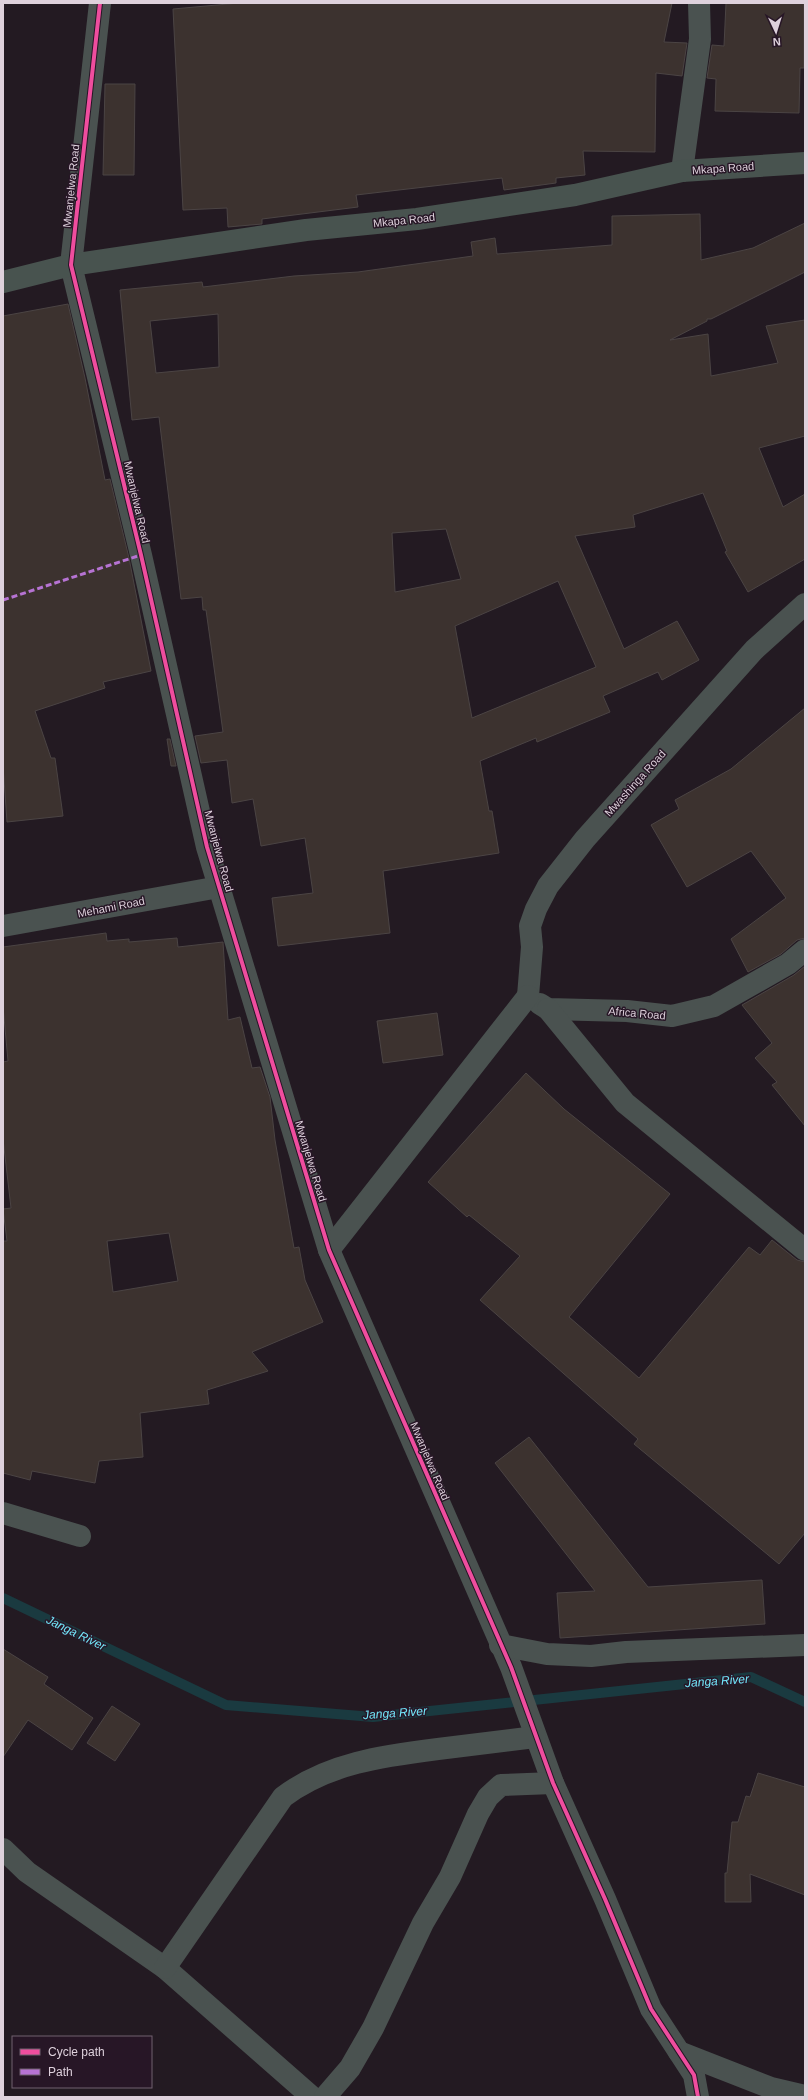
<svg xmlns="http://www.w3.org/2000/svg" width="808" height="2100" viewBox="0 0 808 2100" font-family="Helvetica,sans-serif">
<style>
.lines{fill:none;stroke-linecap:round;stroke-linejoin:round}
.stream{stroke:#1a3a40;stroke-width:10}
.building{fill:#3c322f;stroke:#4b4444;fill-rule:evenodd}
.street{stroke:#4a5250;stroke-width:22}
.secondary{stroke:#48534f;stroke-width:22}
.quiet{stroke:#b673d3;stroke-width:3;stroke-dasharray:6 3;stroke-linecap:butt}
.cycleway-casing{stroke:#271626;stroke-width:6}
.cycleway{stroke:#ef4d9e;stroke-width:4}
.labels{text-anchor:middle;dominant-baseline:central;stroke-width:3;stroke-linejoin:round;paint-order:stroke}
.street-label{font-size:11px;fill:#ded1dc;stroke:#271626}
.water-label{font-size:12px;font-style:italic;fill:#72e7fa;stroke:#271626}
</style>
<rect width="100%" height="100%" fill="#231a22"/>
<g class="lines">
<!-- stream -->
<polyline class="stream" points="3,1598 226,1705 373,1717 751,1677 805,1702"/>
</g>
<!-- building -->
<g class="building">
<polygon points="239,3 672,3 664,42 687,43 682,76 656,73 655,152 583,151 585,175 556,178 556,183 504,190 502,178 356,195 358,207 262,219 262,224 228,227 227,208 183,210 173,9"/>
<polygon points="726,3 804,3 804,68 800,68 799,113 715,111 716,79 707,78 712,45 724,46"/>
<polygon points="105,84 135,84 134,175 103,175"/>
<path d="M700,214L701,260L753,248L805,223V272L711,319H707V321L670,340L708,334L711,376L778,363L766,326L805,320V436L759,448L783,507L805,494V559L748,592L725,552L727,551L703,493L633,515L635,527L575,536L624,649L677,621L699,660L662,680L658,672L603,696L610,712L537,742L536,738L480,761L489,811H492L499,853L383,871L390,933L278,946L272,898L313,893L305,838L261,846L253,799L232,803L227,760L201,763L195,736L223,732L206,610H203L202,597L181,599L159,417L132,420L120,290L202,282L203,287L294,276L358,272L473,256L471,242L495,238L497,254L612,245V216ZM218,314L219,367L156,373L150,321ZM446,529L461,579L395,592L392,533ZM558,581L596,667L472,718L455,626Z"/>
<polygon points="68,304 85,378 105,480 110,479 129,558 151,671 103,682 105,688 35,711 51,758 55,758 63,816 7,822 3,765 3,316"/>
<polygon points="805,708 805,938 797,940 781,954 748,972 731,939 786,898 751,851 687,887 651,825 679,809 675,800 731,769"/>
<polygon points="167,739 170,739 176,766 171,766"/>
<path d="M106,933L107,941L129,939V942L177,938L178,947L223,942L228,1020L240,1017L252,1068L260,1067L270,1097L275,1140L294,1248L299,1247L305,1280L323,1322L252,1352L268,1371L207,1390L209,1404L140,1413L143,1457L99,1461L95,1483L32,1471L30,1480L3,1473V1241H7L3,1209L11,1208L3,1139V1062L8,1061L3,1006V947ZM169,1233L178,1281L113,1292L107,1241Z"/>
<polygon points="805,966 805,1126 772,1085 777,1082 755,1058 772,1043 742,1005 794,975"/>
<polygon points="437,1013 443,1055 383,1063 377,1021"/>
<polygon points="526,1073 564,1109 670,1194 569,1317 639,1378 749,1247 760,1255 772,1240 797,1260 805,1262 805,1533 779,1564 634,1444 638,1439 480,1300 520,1256 469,1215 467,1217 428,1182"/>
<polygon points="529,1437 648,1587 762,1580 765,1624 560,1638 557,1593 595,1591 495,1463"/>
<polygon points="3,1649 48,1677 44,1684 93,1718 72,1750 28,1720 3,1757"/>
<polygon points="112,1706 140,1724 115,1761 87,1743"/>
<polygon points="758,1773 805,1787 805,1895 750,1874 751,1902 725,1902 725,1873 727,1873 732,1822 738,1822 746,1796 750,1797"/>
</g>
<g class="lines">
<!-- street -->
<g class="street">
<polyline points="100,3 71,265 141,555 207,847 329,1250 511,1667 553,1783 605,1899 651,2009 694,2075 698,2097"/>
<polyline points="682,171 700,39 699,3"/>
<polyline points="3,926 219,887"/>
<polyline points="528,996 532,947 530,926 536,909 548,886 585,839 754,650 805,604"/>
<polyline points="540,1004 548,1009 627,1011 672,1016 714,1006 788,964 805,950"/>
<polyline points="548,1009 625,1103 805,1250"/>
<polyline points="329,1250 528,996"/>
<polyline points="3,1513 80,1536"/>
<polyline points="500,1645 547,1654 591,1656 626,1652 805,1645"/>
<polyline points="3,1849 27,1872 165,1968 312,2097"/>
<path d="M165,1968L283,1797C328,1763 383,1756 438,1749C471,1745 503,1741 535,1737"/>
<polyline points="679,2052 771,2088 805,2096"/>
<polyline points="325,2097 350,2068 373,2028 423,1923 450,1877 478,1814 488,1797 501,1785 553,1783"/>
</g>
<!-- secondary -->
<polyline class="secondary" points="3,282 71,265 306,230 417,219 575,195 682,171 805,163"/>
<!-- quiet -->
<polyline class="quiet" points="3,600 141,555"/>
<defs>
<polyline id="cycleway" points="100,3 71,265 141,555 207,847 329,1250 511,1667 553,1783 605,1899 651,2009 694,2075 698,2097"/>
</defs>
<!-- cycleway casing -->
<use href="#cycleway" class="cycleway-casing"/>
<!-- cycleway -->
<use href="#cycleway" class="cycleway"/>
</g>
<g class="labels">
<!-- street labels -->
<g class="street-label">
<text transform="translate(723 168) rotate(-4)">Mkapa Road</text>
<text transform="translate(71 186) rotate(-84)">Mwanjelwa Road</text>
<text transform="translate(404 220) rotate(-6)">Mkapa Road</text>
<text transform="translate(137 502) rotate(77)">Mwanjelwa Road</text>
<text transform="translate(635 783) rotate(-48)">Mwashinga Road</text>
<text transform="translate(219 851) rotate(75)">Mwanjelwa Road</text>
<text transform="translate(111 907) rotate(-11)">Mehami Road</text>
<text transform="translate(637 1013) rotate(5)">Africa Road</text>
<text transform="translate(311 1161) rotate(73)">Mwanjelwa Road</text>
<text transform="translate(430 1461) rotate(67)">Mwanjelwa Road</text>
</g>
<!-- water labels -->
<g class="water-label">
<text transform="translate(76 1633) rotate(26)">Janga River</text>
<text transform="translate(717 1681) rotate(-4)">Janga River</text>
<text transform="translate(395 1713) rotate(-4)">Janga River</text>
</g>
</g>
<!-- border -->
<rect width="808" height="2100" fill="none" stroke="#ded1dc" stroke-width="8"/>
<!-- legend -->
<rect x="12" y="2036" width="140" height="52" fill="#271626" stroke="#70616f"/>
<rect x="20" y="2049" width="20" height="6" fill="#ef4d9e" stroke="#70616f"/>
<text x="48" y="2056" font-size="12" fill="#ded1dc">Cycle path</text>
<rect x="20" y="2069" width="20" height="6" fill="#b673d3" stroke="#70616f"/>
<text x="48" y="2076" font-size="12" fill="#ded1dc">Path</text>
<!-- north arrow -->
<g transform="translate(776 32) rotate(176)" stroke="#271626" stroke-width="3" paint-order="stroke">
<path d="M0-3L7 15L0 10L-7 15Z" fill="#ded1dc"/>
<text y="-6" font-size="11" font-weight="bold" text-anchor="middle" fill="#ded1dc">N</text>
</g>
</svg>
